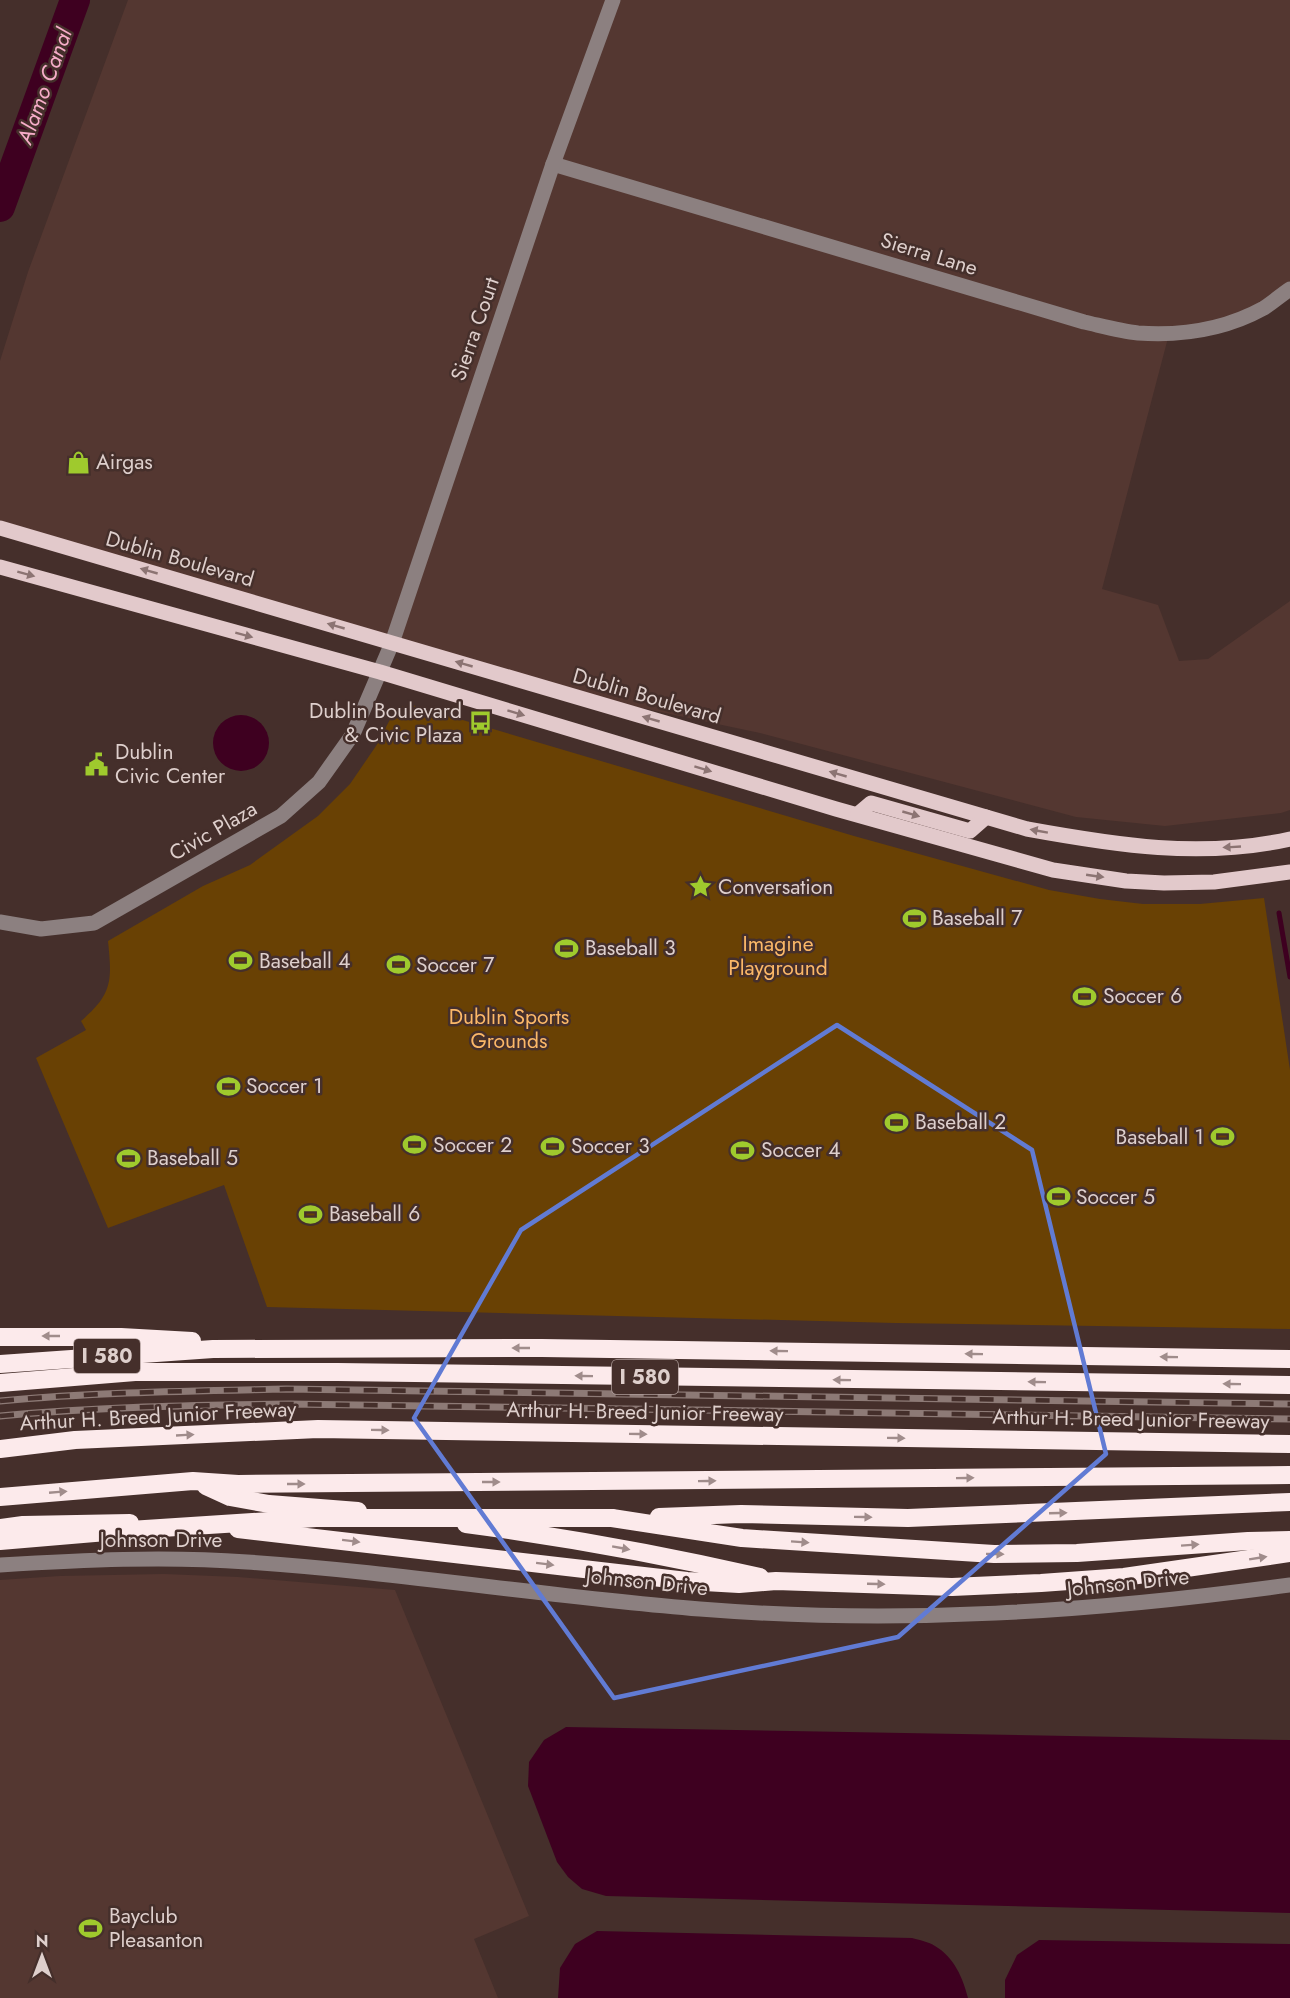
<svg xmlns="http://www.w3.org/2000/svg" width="1290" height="1998" viewBox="0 0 1290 1998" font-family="Jost,sans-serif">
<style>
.built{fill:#543731}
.green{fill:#694104}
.water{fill:#3e0020}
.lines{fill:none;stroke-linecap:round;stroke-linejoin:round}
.stream{stroke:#3e0020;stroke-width:5}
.river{stroke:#3e0020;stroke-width:30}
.minor{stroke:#8c8080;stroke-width:15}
.major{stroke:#e2c9cb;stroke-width:15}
.highway{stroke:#fceaeb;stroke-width:18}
.rail-casing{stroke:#8d7a76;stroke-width:7}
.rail{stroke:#452f2b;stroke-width:4.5;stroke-dasharray:14;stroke-linecap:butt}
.highway-bridge{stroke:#fceaeb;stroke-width:18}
.oneway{fill:#8c7473}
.oneway2{fill:#a08c8b}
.marked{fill:none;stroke:#617bd4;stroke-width:4.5;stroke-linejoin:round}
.labels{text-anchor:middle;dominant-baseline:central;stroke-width:5;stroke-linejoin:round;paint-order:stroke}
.shield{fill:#452f2b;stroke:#b09f9c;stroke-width:1.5}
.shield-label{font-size:20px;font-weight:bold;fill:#decfcc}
.street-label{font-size:21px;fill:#decfcc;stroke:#452f2b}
.poi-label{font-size:21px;fill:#decfcc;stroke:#452f2b;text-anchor:start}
.park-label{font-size:21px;fill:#fcb868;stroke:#452f2b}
.water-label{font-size:22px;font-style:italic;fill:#f7adc9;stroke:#452f2b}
</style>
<rect width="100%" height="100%" fill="#452f2b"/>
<!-- built -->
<g class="built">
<polygon points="128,0 1290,0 1290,289 1263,308 1169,334 1102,589 1158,605 1179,661 1208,659 1290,601 1290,810 1281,813 1165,826 1076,817 760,733 547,688 0,528 0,361 28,272"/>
<polygon points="164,1574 238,1577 395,1590 529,1916 474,1939 498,1998 0,1998 0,1580 60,1576"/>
</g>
<!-- green -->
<path class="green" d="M412,705L854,836L1049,890L1100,899L1143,904H1200L1264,898L1290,1070V1329L895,1323L267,1307L224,1185L108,1228L36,1058L86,1030L81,1021C113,994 112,980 108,941L203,886L250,865L318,816L350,784L376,746L395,710L400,707Z"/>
<!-- water -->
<g class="water">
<circle cx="241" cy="743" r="28"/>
<polygon points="566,1727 1290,1740 1290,1913 606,1896 582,1889 568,1877 557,1862 528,1786 529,1762 544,1740"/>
<path d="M597,1931L912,1938C919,1940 929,1942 935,1946C954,1957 963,1978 968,1998H558L560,1968L575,1944Z"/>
<polygon points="1039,1940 1290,1944 1290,1998 1005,1998 1005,1980 1017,1955"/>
</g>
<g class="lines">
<!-- stream -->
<polyline class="stream" points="1279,913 1290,977"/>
<!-- river -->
<polyline class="river" points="0,207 75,0"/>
<!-- minor -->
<g class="minor">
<path d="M553,164L1084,322C1102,326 1120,331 1138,333C1181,336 1226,329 1264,308C1273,302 1281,295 1290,289"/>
<polyline points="0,922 41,929 94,923 281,816 319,782 353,734 392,643 553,164 613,0"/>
<path d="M0,1565C82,1560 165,1556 247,1562C398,1572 549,1597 700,1609C900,1625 1092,1612 1290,1585"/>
</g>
<!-- major -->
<g class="major">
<path d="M0,528L1027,829C1115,845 1201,859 1290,839"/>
<polyline points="0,567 380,672 836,809 1053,870 1126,881 1164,883 1214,882 1290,872"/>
<polyline points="858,814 871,803 970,831 986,817"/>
</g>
<!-- highway -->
<g class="highway">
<polyline points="0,1337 121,1337 192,1341"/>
<polyline points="0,1364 213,1349 542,1348 1290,1359"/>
<polyline points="0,1383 135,1372 338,1372 1290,1385"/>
<polyline points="0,1449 75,1440 318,1429 1290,1444"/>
<polyline points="206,1486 230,1497 269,1504 358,1511"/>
<polyline points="0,1497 193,1481 238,1484 1290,1475"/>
<polyline points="659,1517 741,1514 908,1518 1290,1502"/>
<polyline points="612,1518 742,1538 994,1554 1077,1553 1248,1541 1290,1540"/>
<path d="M466,1524C565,1537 663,1555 760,1577"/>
<polyline points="0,1528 23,1525 130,1523"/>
<polyline points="238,1529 687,1581 739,1584 776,1581 952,1587 1041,1583 1124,1577 1290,1553"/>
</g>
<defs>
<g id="rail">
<path d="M0,1401C95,1392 191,1391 286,1389L1290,1404"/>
<path d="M0,1416C96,1407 192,1405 289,1404L1290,1419"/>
</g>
</defs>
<!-- rail casing -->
<use href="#rail" class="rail-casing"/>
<!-- rail -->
<use href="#rail" class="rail"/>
<!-- highway-bridge -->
<polyline class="highway-bridge" points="0,1541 130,1530 316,1518 612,1518"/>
</g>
<!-- one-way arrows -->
<defs><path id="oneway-solid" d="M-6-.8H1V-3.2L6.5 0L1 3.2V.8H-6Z" transform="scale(1.5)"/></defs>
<g class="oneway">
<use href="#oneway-solid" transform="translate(149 571) rotate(-164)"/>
<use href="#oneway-solid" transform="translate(26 574) rotate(15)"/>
<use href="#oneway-solid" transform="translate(336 626) rotate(-164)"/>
<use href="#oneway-solid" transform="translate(244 635) rotate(15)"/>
<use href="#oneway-solid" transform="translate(464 664) rotate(-164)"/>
<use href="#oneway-solid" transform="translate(516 713) rotate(17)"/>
<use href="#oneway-solid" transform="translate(651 719) rotate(-164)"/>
<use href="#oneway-solid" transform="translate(703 769) rotate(17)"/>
<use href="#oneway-solid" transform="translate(838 774) rotate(-164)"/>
<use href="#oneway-solid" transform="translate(911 814) rotate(16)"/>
<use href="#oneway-solid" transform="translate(1039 831) rotate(-170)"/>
<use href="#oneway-solid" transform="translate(1232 847) rotate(177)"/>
<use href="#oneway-solid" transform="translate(1095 876) rotate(8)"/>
</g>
<g class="oneway2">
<use href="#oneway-solid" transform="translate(51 1336) rotate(-180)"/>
<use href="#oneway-solid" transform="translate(521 1348) rotate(180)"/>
<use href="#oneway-solid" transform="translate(779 1351) rotate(-179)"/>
<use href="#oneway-solid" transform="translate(974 1354) rotate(-179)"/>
<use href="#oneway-solid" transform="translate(1169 1357) rotate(-179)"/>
<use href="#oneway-solid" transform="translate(584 1376) rotate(-179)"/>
<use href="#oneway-solid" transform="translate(842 1380) rotate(-179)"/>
<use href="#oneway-solid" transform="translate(1037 1382) rotate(-179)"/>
<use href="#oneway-solid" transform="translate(1232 1384) rotate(-179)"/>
<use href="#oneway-solid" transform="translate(380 1430) rotate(1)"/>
<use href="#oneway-solid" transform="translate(638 1434) rotate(1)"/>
<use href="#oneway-solid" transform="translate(185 1435) rotate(-3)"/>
<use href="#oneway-solid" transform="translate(896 1438) rotate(1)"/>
<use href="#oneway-solid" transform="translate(965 1478) rotate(-1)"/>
<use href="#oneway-solid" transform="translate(707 1481) rotate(-1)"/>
<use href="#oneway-solid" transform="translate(491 1482)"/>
<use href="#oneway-solid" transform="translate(296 1484)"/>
<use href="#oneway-solid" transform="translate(58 1492) rotate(-5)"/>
<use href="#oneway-solid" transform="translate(1058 1513) rotate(-2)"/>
<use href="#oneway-solid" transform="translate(863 1517) rotate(1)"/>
<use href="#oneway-solid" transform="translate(351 1541) rotate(7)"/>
<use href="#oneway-solid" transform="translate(800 1542) rotate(4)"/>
<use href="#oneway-solid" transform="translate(1190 1545) rotate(-4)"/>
<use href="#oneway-solid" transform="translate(621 1548) rotate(10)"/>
<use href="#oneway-solid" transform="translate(995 1554) rotate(1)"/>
<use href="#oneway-solid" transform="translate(1258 1558) rotate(-9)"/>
<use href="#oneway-solid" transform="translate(545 1564) rotate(7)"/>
<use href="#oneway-solid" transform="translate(876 1584) rotate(2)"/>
</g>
<!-- marked area -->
<path class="marked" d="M837,1025L1032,1150L1106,1454L898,1637L614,1698L414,1418L521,1230Z"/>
<!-- icons -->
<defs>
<symbol id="shop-bare" viewBox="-9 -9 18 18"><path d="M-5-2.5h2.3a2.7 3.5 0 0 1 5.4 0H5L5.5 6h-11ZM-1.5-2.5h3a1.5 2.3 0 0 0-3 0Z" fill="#9fca2d" stroke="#452f2b" stroke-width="2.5" paint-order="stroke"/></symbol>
<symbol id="bus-bare" viewBox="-9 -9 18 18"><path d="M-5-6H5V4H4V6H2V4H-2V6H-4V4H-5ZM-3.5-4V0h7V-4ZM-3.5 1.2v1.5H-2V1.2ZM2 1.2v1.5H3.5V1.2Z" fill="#9fca2d" stroke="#452f2b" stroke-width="2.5" paint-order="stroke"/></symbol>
<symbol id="civic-bare" viewBox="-9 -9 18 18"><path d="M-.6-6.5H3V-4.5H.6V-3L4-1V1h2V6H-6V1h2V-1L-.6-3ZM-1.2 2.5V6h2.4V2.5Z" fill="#9fca2d" stroke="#452f2b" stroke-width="2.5" paint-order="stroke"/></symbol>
<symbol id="sight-bare" viewBox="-9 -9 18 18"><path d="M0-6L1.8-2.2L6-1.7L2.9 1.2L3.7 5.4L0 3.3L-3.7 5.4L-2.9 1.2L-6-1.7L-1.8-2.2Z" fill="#9fca2d" stroke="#452f2b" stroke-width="2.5" paint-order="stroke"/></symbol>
<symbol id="stadium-bare" viewBox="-9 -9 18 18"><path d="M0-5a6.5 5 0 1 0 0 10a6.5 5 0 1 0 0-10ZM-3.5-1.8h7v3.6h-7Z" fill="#9fca2d" stroke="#452f2b" stroke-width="2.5" paint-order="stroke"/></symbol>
</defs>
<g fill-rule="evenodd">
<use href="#shop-bare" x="62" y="446" width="33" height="33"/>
<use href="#bus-bare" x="464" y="706" width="33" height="33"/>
<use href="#civic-bare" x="80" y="748" width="33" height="33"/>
<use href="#sight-bare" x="684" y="870" width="33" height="33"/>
<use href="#stadium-bare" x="898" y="902" width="33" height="33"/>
<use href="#stadium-bare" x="550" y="932" width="33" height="33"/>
<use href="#stadium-bare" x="224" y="944" width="33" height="33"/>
<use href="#stadium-bare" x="382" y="948" width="33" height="33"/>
<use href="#stadium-bare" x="1068" y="980" width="33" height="33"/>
<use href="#stadium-bare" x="212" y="1070" width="33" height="33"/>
<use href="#stadium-bare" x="880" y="1106" width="33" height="33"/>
<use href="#stadium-bare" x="1206" y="1120" width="33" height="33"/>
<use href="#stadium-bare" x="398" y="1128" width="33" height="33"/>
<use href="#stadium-bare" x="536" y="1130" width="33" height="33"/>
<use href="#stadium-bare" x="726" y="1134" width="33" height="33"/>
<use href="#stadium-bare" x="112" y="1142" width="33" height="33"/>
<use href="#stadium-bare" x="1042" y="1180" width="33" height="33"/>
<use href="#stadium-bare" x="294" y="1198" width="33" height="33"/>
<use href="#stadium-bare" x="74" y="1912" width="33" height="33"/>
</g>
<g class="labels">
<!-- shield labels -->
<g class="shield">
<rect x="74" y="1339" width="66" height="34" rx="4.5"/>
<rect x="612" y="1360" width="66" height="34" rx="4.5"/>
</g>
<g class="shield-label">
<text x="107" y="1356">I 580</text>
<text x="645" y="1377">I 580</text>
</g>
<!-- street labels -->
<g class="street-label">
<text transform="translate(929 254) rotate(17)">Sierra Lane</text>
<text transform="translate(475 329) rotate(-71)">Sierra Court</text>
<text transform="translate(180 559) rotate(16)">Dublin Boulevard</text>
<text transform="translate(647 696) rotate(16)">Dublin Boulevard</text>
<text transform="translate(213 831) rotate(-30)">Civic Plaza</text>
<text transform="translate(645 1412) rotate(1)">Arthur H. Breed Junior Freeway</text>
<text transform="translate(158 1416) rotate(-3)">Arthur H. Breed Junior Freeway</text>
<text transform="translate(1131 1419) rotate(1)">Arthur H. Breed Junior Freeway</text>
<text x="161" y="1540">Johnson Drive</text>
<text transform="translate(647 1582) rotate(6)">Johnson Drive</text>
<text transform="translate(1128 1583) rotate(-6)">Johnson Drive</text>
</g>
<!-- poi labels -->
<g class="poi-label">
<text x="96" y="462">Airgas</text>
<text x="462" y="711" text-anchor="end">Dublin Boulevard<tspan x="462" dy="24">&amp; Civic Plaza</tspan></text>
<text x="115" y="752">Dublin<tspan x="115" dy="24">Civic Center</tspan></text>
<text x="718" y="887">Conversation</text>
<text x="932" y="918">Baseball 7</text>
<text x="585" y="948">Baseball 3</text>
<text x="259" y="961">Baseball 4</text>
<text x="416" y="965">Soccer 7</text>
<text x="1103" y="996">Soccer 6</text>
<text x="246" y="1086">Soccer 1</text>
<text x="915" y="1122">Baseball 2</text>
<text x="1204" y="1137" text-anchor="end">Baseball 1</text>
<text x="433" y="1145">Soccer 2</text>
<text x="571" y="1146">Soccer 3</text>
<text x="761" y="1150">Soccer 4</text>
<text x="147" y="1158">Baseball 5</text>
<text x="1076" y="1197">Soccer 5</text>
<text x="329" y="1214">Baseball 6</text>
<text x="109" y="1916">Bayclub<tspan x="109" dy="24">Pleasanton</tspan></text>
</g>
<!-- park labels -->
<g class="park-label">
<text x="778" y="944">Imagine<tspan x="778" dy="24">Playground</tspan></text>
<text x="509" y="1017">Dublin Sports<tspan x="509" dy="24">Grounds</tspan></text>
</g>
<!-- water labels -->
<g class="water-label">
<text transform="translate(44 86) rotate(-70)">Alamo Canal</text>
</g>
</g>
<!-- north arrow -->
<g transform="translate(42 1956)" stroke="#452f2b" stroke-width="4.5" paint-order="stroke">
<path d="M0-4.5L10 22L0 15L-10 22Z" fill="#decfcc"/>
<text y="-9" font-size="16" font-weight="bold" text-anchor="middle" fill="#decfcc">N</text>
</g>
</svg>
